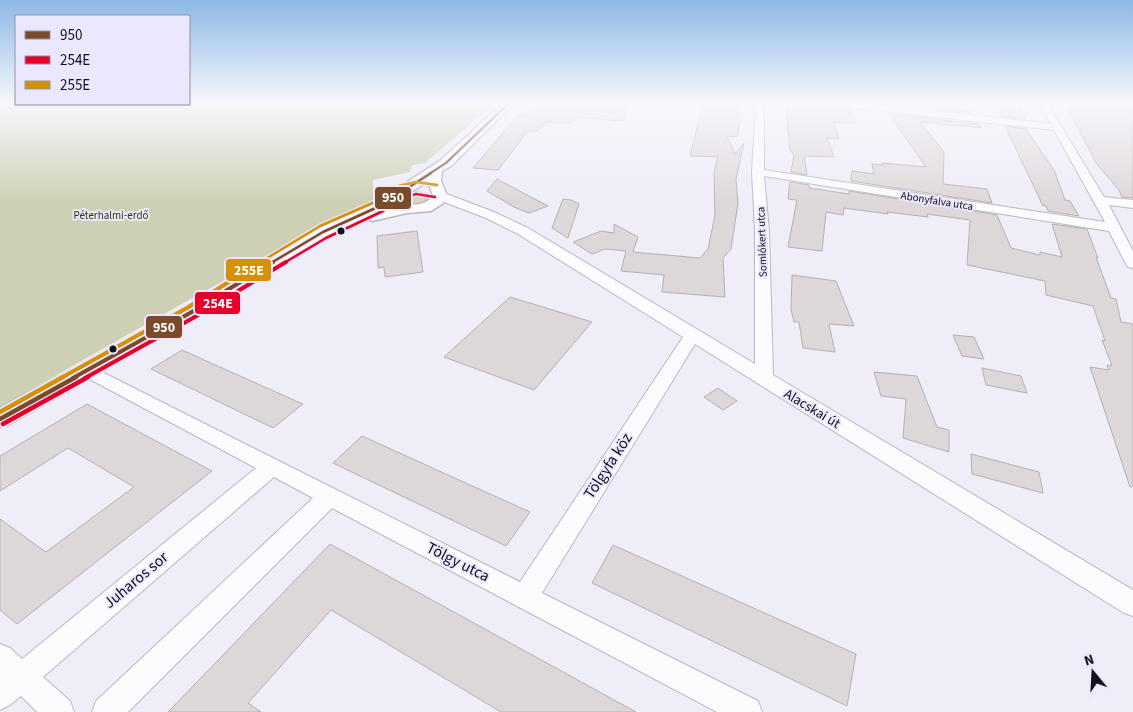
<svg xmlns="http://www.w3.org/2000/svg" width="1133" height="712" viewBox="0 0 1133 712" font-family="'Source Sans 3',sans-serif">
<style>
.green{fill:#d4d5c2}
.forest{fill:#ced0b4}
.building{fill:#ded7d9;stroke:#b7b0b2}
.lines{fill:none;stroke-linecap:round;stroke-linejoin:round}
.minor-casing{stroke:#b9b8c2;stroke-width:2}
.tertiary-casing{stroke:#b9b8c2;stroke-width:3}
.minor{fill:#fcfcfe;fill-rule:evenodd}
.tertiary{fill:#fcfcfe;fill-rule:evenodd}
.bus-1-far3-casing{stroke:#ebe8fd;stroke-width:4}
.bus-1-far2-casing{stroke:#ebe8fd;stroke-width:5}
.bus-1-far1-casing{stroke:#ebe8fd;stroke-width:8}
.bus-1-casing{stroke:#ebe8fd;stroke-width:8}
.bus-2-far2-casing{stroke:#ebe8fd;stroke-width:5}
.bus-2-far1-casing{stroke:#ebe8fd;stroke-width:8}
.bus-2-casing{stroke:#ebe8fd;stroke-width:8}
.bus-3-far2-casing{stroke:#ebe8fd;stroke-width:5}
.bus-3-far1-casing{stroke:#ebe8fd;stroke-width:8}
.bus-3-casing{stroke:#ebe8fd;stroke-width:8}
.bus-1-far3{stroke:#7a4b2a;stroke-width:2}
.bus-1-far2{stroke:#7a4b2a;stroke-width:2.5}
.bus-1-far1{stroke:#7a4b2a;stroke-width:4}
.bus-1{stroke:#7a4b2a;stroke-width:4.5}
.bus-2-far2{stroke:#e4002b;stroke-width:2.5}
.bus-2-far1{stroke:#e4002b;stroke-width:4}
.bus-2{stroke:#e4002b;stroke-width:4.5}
.bus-3-far2{stroke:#d59004;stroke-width:2.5}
.bus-3-far1{stroke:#d59004;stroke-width:4}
.bus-3{stroke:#d59004;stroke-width:4.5}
.bus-dot{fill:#12101b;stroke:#ebe8fd;stroke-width:2}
.labels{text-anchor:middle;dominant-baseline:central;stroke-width:4;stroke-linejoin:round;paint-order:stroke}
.far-street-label{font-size:11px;fill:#12101b;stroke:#ebe8fd}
.far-park-label{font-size:11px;fill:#323303;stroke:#ebe8fd}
.street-label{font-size:14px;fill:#12101b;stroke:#ebe8fd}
.near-street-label{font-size:16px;fill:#12101b;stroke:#ebe8fd}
.line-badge{stroke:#ebe8fd;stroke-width:2}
.badge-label{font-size:14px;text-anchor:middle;font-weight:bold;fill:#fff}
</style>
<rect width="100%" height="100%" fill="#eeedf8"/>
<!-- green -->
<polygon class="green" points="417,191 428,193 432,197 431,200 414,205 400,201 399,199 411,192"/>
<!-- forest -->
<polygon class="forest" points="0,103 495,103 425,163 412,165 410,172 373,180 373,201 203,292 0,407"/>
<!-- building -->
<g class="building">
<polygon points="542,103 584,103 628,106 624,121 574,117 571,123 546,122 538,131 527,132 498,170 473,168 519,114 526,115 531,109 539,109"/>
<polygon points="724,103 740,103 737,116 741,117 737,137 727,136 735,154 744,143 736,179 738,203 731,249 723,258 725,297 662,292 664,275 621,271 626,251 605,249 592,254 573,242 601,231 614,233 614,224 638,237 633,252 700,258 708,249 715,215 714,172 718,157 690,156 703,104 723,106"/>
<polygon points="890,103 948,105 950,109 968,110 970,113"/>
<polygon points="998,103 1019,104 1025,119 1002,117"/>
<polygon points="1065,103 1094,103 1133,108 1133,198 1122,197 1119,190 1096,163"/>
<polygon points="786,104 850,109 856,123 834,122 839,139 827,138 834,157 804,156 807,175 791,172 794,155 790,150"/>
<polygon points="889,114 978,124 982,128 920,122 944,152 943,184 987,189 992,203 851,181 852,171 874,174 872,164 883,165 882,163 926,167"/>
<polygon points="1005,126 1026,129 1054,170 1065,200 1070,201 1079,216 1048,211 1046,206 1043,206"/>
<polygon points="497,179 548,206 529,213 514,207 487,191"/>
<polygon points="790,182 809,185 809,188 849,194 849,191 997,215 1011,248 1040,255 1040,252 1062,257 1052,224 1087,229 1098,258 1096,257 1111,298 1116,299 1121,322 1133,324 1133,486 1130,487 1090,367 1109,370 1107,365 1112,366 1102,340 1105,341 1093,306 1046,295 1045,281 967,265 970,220 927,214 928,217 887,212 888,214 844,208 843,215 826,212 822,251 788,247 797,200 788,199"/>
<polygon points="563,199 571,200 579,204 568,238 552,228"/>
<polygon points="417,231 423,272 385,277 384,267 378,268 377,236"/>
<polygon points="792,275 836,281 854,326 829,324 835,352 803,348 799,322 794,322 791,309"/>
<polygon points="510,297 592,322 534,390 444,357"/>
<polygon points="953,335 974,337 984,359 962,356"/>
<polygon points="182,350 260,385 303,404 273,428 151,369"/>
<polygon points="982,368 1021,376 1027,393 986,385"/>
<polygon points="874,372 917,376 937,427 949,430 949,452 903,438 906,399 881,396"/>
<polygon points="718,388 737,401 723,410 704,397"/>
<polygon points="87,404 212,471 17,624 0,610 0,519 46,552 134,487 68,448 0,491 0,456"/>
<polygon points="362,436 510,503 530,512 506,546 333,463"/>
<polygon points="971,454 1039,472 1043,493 972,474"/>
<polygon points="330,544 636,712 501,712 331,610 248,703 261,712 168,712"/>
<polygon points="613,545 856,654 847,706 592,583"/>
</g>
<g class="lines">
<defs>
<polygon id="minor" points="756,103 764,103 764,170 1105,222 1054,130 836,106 832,103 862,103 1051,124 1039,103 1047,103 1104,197 1133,200 1133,208 1109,205 1133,251 1133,268 1128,267 1126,264 1109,231 764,176 769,231 773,375 1133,590 1133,616 1124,613 695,344 542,593 758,701 762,712 717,712 332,508 128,712 92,712 96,701 313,498 274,477 43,677 70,701 74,712 37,712 21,696 10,705 0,710 0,644 10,648 22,659 256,468 82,375 79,371 82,367 88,365 520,582 683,337 518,234 486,218 436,199 434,196 436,193 444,193 494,212 528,228 755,364 755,231 752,172"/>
<path id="tertiary" d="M503,103H514L451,166L442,171L441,181L447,196L442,204L431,211L407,213L372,221L366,218L329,235L197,317L8,425L0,427V408L183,309L317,229L375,203L441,160ZM428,181L433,196C424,207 410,206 398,201Z"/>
</defs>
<!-- minor casing -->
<use href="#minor" class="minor-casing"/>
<!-- tertiary casing -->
<use href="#tertiary" class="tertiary-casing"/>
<!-- minor -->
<use href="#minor" class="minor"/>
<!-- tertiary -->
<use href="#tertiary" class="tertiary"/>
<defs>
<polyline id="bus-1-far3" points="429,174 446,163 509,103"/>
<polyline id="bus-1-far2" points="271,263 323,232 380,206 431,173"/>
<polyline id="bus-1-far1" points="73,378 190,313 273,262"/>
<polyline id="bus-1" points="0,419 76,377"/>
<polyline id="bus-2-far2" points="284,263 326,238 383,211 403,198 416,194 435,197"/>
<polyline id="bus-2-far1" points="85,378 193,318 286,262"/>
<polyline id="bus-2" points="3,424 88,377"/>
<polyline id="bus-3-far2" points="259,263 320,226 377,201 398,186 416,182 437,185"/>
<polyline id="bus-3-far1" points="61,378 187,308 261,262"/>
<polyline id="bus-3" points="0,412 63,377"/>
</defs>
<!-- bus-1-far3 casing -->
<use href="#bus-1-far3" class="bus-1-far3-casing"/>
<!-- bus-1-far2 casing -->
<use href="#bus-1-far2" class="bus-1-far2-casing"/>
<!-- bus-1-far1 casing -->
<use href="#bus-1-far1" class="bus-1-far1-casing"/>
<!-- bus-1 casing -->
<use href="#bus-1" class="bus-1-casing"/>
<!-- bus-2-far2 casing -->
<use href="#bus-2-far2" class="bus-2-far2-casing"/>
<!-- bus-2-far1 casing -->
<use href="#bus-2-far1" class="bus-2-far1-casing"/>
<!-- bus-2 casing -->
<use href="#bus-2" class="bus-2-casing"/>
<!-- bus-3-far2 casing -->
<use href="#bus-3-far2" class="bus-3-far2-casing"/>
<!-- bus-3-far1 casing -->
<use href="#bus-3-far1" class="bus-3-far1-casing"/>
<!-- bus-3 casing -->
<use href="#bus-3" class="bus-3-casing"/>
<!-- bus-1-far3 -->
<use href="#bus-1-far3" class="bus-1-far3"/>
<!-- bus-1-far2 -->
<use href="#bus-1-far2" class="bus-1-far2"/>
<!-- bus-1-far1 -->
<use href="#bus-1-far1" class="bus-1-far1"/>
<!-- bus-1 -->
<use href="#bus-1" class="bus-1"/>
<!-- bus-2-far2 -->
<use href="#bus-2-far2" class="bus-2-far2"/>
<!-- bus-2-far1 -->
<use href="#bus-2-far1" class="bus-2-far1"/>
<!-- bus-2 -->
<use href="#bus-2" class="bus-2"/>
<!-- bus-3-far2 -->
<use href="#bus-3-far2" class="bus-3-far2"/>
<!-- bus-3-far1 -->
<use href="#bus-3-far1" class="bus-3-far1"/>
<!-- bus-3 -->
<use href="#bus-3" class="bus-3"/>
</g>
<!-- sky -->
<linearGradient id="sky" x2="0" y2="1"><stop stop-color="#8db8e6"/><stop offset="0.51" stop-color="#f7f7fc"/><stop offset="1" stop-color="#f7f7fc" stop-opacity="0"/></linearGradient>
<rect width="1133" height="203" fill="url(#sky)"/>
<!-- markers -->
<g class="bus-dot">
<circle cx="341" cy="231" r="4.5"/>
<circle cx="113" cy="349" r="4.5"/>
</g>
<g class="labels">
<!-- far-street labels -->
<g class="far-street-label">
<text transform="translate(937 201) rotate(9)">Abonyfalva utca</text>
<text transform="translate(762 242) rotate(-92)">Somlókert utca</text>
</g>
<!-- far-park labels -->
<g class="far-park-label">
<text x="111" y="215">Péterhalmi-erdő</text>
</g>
<!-- street labels -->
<g class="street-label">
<text transform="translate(812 409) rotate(31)">Alacskai út</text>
</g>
<!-- near-street labels -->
<g class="near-street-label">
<text transform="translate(608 466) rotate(-57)">Tölgyfa köz</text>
<text transform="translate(458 562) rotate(27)">Tölgy utca</text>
<text transform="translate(136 580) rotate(-40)">Juharos sor</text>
</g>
</g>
<g class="line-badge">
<rect x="374" y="186" width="38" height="24" rx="5" fill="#7a4b2a"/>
<rect x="225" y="258" width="47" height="24" rx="5" fill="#d59004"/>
<rect x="194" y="291" width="47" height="24" rx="5" fill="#e4002b"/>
<rect x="145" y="315" width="38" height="24" rx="5" fill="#7a4b2a"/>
</g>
<g class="badge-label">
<text x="393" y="202">950</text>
<text x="249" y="275">255E</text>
<text x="218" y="308">254E</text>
<text x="164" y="332">950</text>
</g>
<!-- legend -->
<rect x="15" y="15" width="175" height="90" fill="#ebe8fd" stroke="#9492a3"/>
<rect x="25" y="31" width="25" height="8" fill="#7a4b2a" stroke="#9492a3"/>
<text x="60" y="40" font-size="15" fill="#12101b">950</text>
<rect x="25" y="56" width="25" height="8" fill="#e4002b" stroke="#9492a3"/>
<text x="60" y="65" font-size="15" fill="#12101b">254E</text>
<rect x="25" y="81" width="25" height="8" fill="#d59004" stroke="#9492a3"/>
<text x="60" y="90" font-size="15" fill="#12101b">255E</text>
<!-- north arrow -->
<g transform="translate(1093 672) rotate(342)" stroke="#ebe8fd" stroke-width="4" paint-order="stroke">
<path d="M0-4L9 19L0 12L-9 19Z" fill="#12101b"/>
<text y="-8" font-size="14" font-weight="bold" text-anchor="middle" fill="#12101b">N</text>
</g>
</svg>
